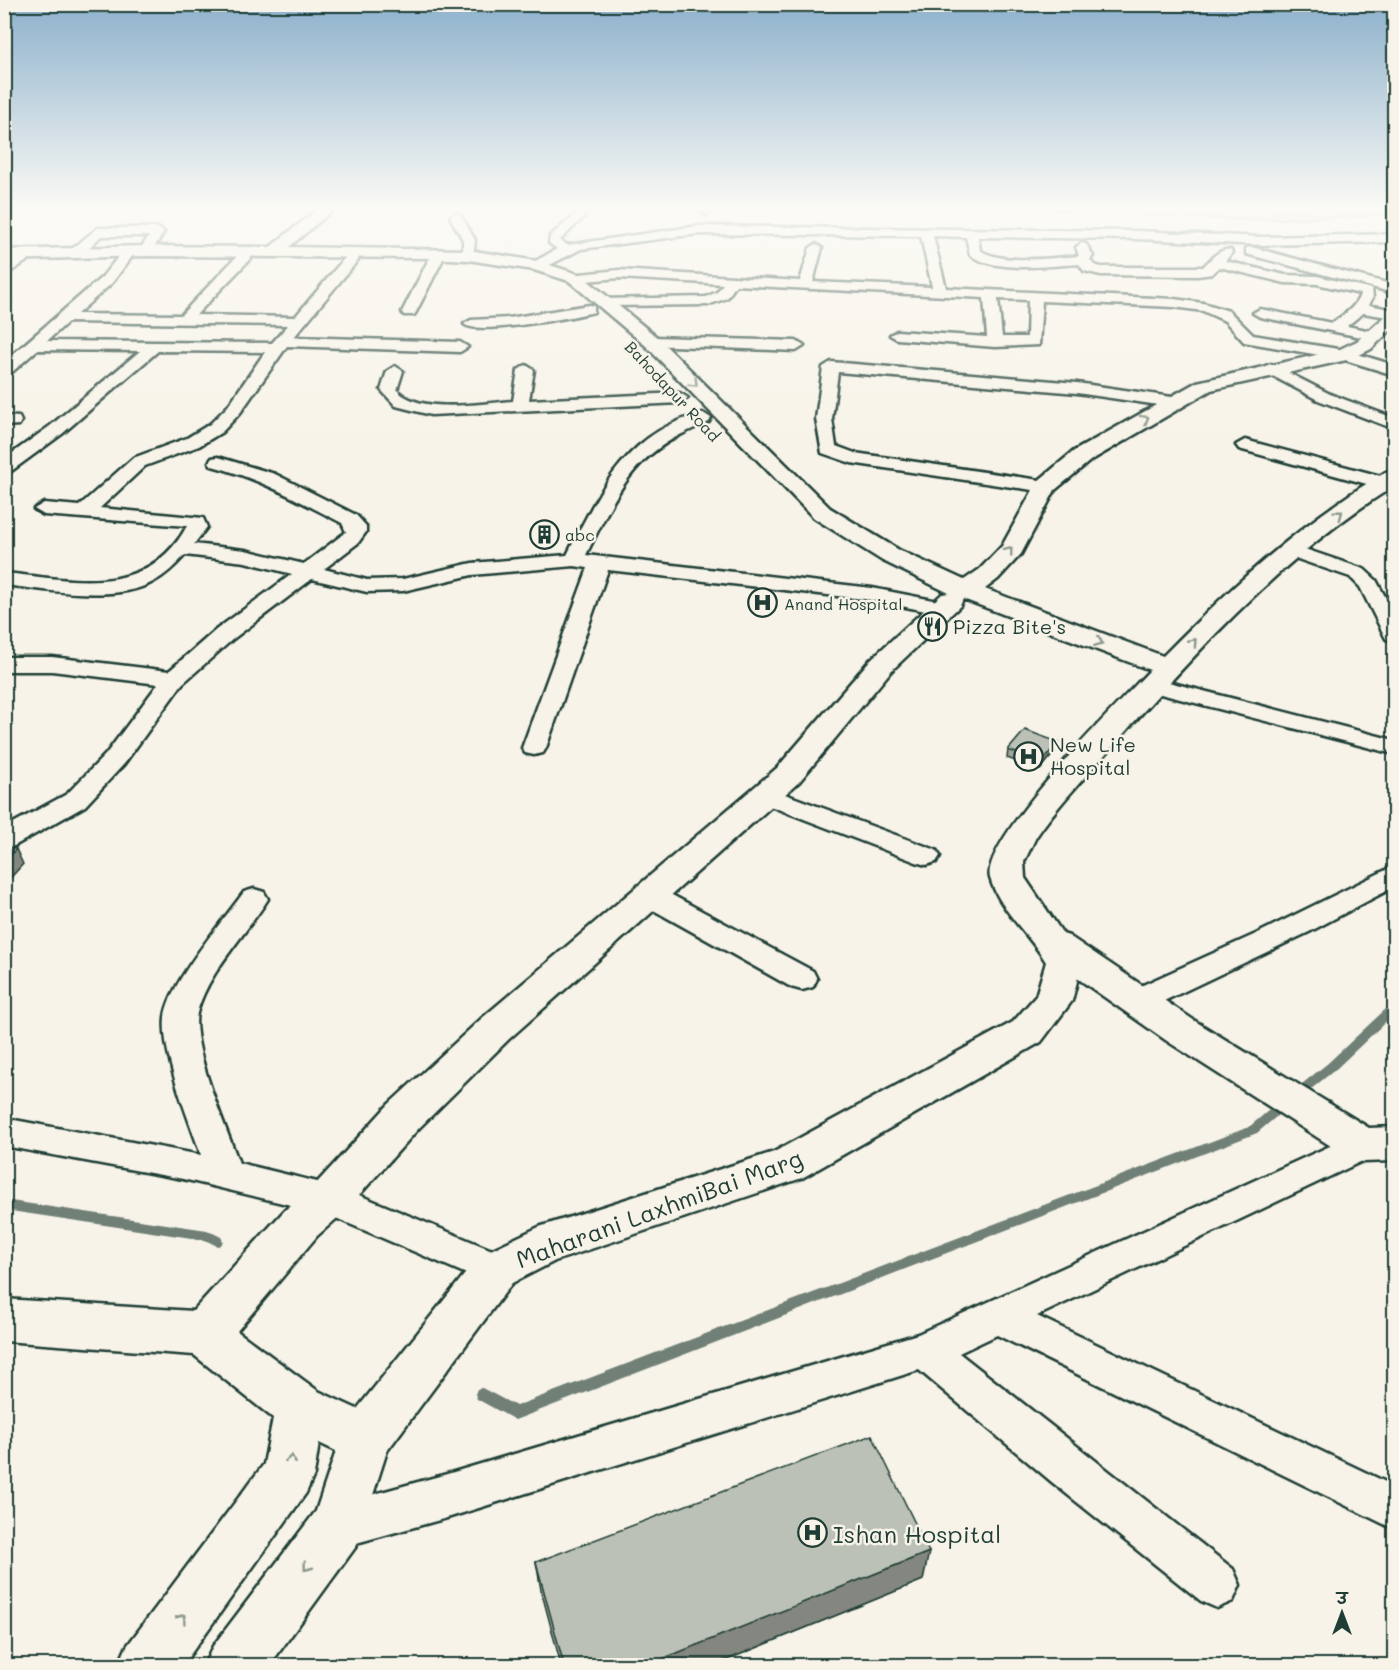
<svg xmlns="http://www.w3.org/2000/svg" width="1399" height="1670" viewBox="0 0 1399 1670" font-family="Mali,'Playpen Sans Deva',sans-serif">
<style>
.green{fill:#d3d5ca;stroke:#79897f;stroke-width:1.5}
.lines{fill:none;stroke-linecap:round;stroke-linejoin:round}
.stream{fill:#6f8077;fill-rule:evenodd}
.street-casing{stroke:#1f3d34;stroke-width:5}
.secondary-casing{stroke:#1f3d34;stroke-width:5}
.primary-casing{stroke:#1f3d34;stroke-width:5}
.street{fill:#f7f3e8;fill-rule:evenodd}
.secondary{fill:#f7f3e8;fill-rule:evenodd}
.primary{fill:#f7f3e8;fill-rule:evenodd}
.wall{fill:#a1a69d;stroke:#1f3d34;stroke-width:1.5}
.shaded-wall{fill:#83877f;stroke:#1f3d34;stroke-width:1.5}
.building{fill:#bbc1b6;stroke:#1f3d34;stroke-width:1.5}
.oneway{stroke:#8b988e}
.labels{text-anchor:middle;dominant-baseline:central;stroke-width:5;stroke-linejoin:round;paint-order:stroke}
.far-street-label{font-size:16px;fill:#1f3d34;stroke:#f7f3e8}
.far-poi-label{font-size:16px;fill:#1f3d34;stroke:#f7f3e8;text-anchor:start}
.poi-label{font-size:20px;fill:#1f3d34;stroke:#f7f3e8;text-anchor:start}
.near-street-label{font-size:24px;fill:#1f3d34;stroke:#f7f3e8}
.near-poi-label{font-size:24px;fill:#1f3d34;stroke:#f7f3e8;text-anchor:start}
</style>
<rect width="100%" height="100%" fill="#f7f3e8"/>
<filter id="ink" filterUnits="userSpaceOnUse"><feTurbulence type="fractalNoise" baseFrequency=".0167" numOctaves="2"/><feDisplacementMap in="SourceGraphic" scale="12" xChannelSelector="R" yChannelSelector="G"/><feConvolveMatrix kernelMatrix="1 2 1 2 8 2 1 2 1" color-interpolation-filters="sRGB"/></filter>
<g filter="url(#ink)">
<!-- green -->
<polygon class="green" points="1037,209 1394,209 1394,215 1247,220"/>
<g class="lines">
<!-- stream -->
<g class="stream">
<polygon points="1394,1004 1394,1014 1336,1069 1300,1098 1296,1099 1292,1098 1290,1095 1292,1092 1328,1063 1390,1005"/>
<polygon points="1285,1099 1289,1100 1291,1103 1289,1106 1257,1133 515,1420 477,1399 475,1394 477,1389 482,1388 516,1406 1249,1127 1281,1100"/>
<polygon points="4,1200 207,1230 221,1237 223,1241 221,1245 217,1246 205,1240 4,1210"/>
</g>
<defs>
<g id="street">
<polygon points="699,209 711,209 712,211 706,215"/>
<path d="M579,212L585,216L560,240L567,245L698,226L1137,231L1263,237L1394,234V242L1263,245L1137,239L978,237L980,250C1001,265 1054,258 1079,256L1076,247L1082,243L1086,244L1093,256L1090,260L1094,265L1101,267H1203C1210,261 1218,248 1231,250L1232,253L1225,261L1285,275L1317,276L1372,289L1373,297L1369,305L1394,310V318L1363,313L1347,326L1381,333L1383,336L1381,339L1376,340L1260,317L1253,313L1260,309L1332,323C1343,315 1356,308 1360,294L1317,284L1285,283L1219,267L1212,274L1198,276L1101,275L1084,271L1079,264C1050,266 995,273 970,255L966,237L933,236L946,288L1174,299L1203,303L1229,311L1253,335L1344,350L1394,365V375L1342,359L1244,342L1225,321L1203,311L1174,307L1042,301L1039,345L995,347L897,339L890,335L897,331L987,337L984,298L736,285L727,298L708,305L604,306L597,302L599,299L706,297L717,292L723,284L619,278L575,282L570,281V275L619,270L800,281L810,248L816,244L822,248L813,282L932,287L921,236L698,234L581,249L542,269H532V263L557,249L549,243L550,236ZM998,299L1028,300L1027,337H1002Z"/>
<polygon points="456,213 460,214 475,240 473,258 463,258 463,240 450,217"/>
<polygon points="98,228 158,228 164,232 150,254 145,255 139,251 149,236 101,236 82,255 72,255 72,249"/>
<polygon points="1251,247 1394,285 1394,293 1246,254 1246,248"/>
<path d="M127,251L133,255L112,283L77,314L181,315L241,252H251V258L196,315L295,317L348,254L353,253L359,257L358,260L294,337L460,342L468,347L460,352L287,346L240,413L222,432L199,446L145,466L100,508L203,518L207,527L194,544L245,550L304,564L346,532L342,523C299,501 259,478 212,466L209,462L212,458L218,457L275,474L356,515L366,526V532L358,543L324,569L367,580L403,579L472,563L567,555C600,490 626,432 703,413L711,418L709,422C633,451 620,487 586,555L872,588L948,603L951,608L948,613L940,614L872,600L608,570L546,748L543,753L534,755L525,753L522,748L588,568L574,566L472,575L403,591L367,592L312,579L233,639L182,684L124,764L85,806L14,846L4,848V828L67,794L106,754L158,684L52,671H4V657H52L169,671L217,629L292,574L245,562L185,555C176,565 166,575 153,582C115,603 47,590 4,585V573C74,580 147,599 187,526L44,515L34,509L44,503L79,506L133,458L187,438L210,424L228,406L265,352L158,351L62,434L10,472L4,473V459L50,426L140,351L37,350L10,374L4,376V362L102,277L122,252ZM68,322L288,325L272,343L47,341Z"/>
<polygon points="22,254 27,255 27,261 4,276 4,265"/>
<polygon points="436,255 443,259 416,312 414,315 404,315 402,312 429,259"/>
<path d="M589,305L594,306V312C574,317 475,336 464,324L471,320L509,318Z"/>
<polygon points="652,337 796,341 804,346 796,351 647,345 644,342"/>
<polygon points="831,362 1077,383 1172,397 1180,402 1172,407 1077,393 838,372 832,419 836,446 855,453 1053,482 1055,486 1053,490 1046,492 851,463 822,453 816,419 823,367"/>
<polygon points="1271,364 1330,394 1394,418 1394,429 1318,400 1265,372 1263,369 1265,366"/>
<path d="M526,365L534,370L529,400L680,393L688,398L680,403L431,415L396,406L381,390L387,371L395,366L403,371L397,390C419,415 482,403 513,401L518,370Z"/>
<polygon points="4,416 19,417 21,421 19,425 4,426"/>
<polygon points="1245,440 1392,479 1394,483 1385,489 1239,449 1236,445"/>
<polygon points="1290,544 1364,569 1376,580 1394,613 1394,641 1386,639 1360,587 1350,577 1283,554 1280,550 1283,546"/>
<polygon points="1153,678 1394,740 1394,754 1145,690 1141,685 1145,680"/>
<polygon points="766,787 936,850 940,856 936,862 926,865 916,862 757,801 753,795 757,789"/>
<polygon points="1394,866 1394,887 1309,932 1147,1009 1136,1012 1125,1009 1120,1001 1125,993 1256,934"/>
<polygon points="649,886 659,888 813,971 817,979 813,987 802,990 791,987 639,902 635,895 639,888"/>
<path d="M254,889L264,892L268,899C247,933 207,973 197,1013C190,1045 227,1130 239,1163L342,1188L509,1257L515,1269L509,1281L496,1285L483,1281L324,1213L183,1179L4,1146V1118L201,1155C189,1119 161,1053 165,1017C169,983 223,921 244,892Z"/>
<polygon points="1363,1131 1375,1135 1380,1145 1375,1155 1037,1316 1394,1486 1394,1529 997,1335 959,1353 1233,1569 1240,1585 1233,1601 1217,1608 1201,1601 1053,1483 919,1370 447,1518 338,1548 323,1541 316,1526 323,1511 338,1504 447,1474 918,1334"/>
</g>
<path id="secondary" d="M318,209H334L289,247L468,250L537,261L581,275L658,338L830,508L899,550L964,580L980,569L1002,546L1038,481L1074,451L1197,382L1338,350L1357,341L1388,314L1394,313V327L1371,349L1351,359L1211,390L1090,461L1055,490L1021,554L998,579L985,589L1163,656C1231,587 1302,521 1386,472L1394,470V486C1288,552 1201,646 1119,739C1091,771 1060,802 1036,837L1024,862L1025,878L1082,962L1072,1001L1041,1042L802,1178L555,1261L512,1283L387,1451L357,1545L269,1666H204L213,1646L316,1511L336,1451L319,1443L314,1475L306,1493L182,1666H118L127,1646L264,1464L273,1418L194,1355L4,1341V1299L193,1311L285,1210L314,1186L389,1104L481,1019L777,768L871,659L942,594L949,593L881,560L814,518L646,346L569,281L534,270L468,260L430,258L145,256L4,260V250L145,246L270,247ZM963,599L1150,670C1120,702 980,840 990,878C999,909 1029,934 1046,962L1036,996L1013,1022L774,1152L539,1227L480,1255L357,1409L318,1391L237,1331L317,1236L344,1212L419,1128L509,1039L799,782L891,671L960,606Z"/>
<polygon id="primary" points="1056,932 1069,936 1195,1021 1369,1128 1394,1127 1394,1161 1363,1162 1348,1157 1167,1041 1043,954 1038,945 1043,936"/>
</defs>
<!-- street casing -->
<use href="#street" class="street-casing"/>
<!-- secondary casing -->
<use href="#secondary" class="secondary-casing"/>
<!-- primary casing -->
<use href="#primary" class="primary-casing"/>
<!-- street -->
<use href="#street" class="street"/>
<!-- secondary -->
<use href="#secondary" class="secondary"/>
<!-- primary -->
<use href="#primary" class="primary"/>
</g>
<!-- wall -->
<g class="wall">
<polygon points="1058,742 1057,749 1040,770 1007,758 1008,750"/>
<polygon points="536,1562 923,1580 714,1665 561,1665 541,1590"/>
</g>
<!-- shaded-wall -->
<g class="shaded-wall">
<polygon points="1058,742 1057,749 1040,770 1042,762"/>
<polygon points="16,849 23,864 4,885 4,862"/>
<polygon points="929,1552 923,1580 714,1665 647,1665"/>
</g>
<!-- building -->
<g class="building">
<polygon points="1025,730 1058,742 1042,762 1008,750"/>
<polygon points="4,847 16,849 4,862"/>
<polygon points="872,1435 929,1552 647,1665 564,1665 536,1562"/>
</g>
<!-- one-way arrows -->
<defs><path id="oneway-chevron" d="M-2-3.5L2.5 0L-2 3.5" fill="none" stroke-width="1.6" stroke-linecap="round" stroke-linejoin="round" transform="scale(1.5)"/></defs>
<g class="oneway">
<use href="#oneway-chevron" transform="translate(694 383) rotate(44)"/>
<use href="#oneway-chevron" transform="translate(1145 419) rotate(-29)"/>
<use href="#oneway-chevron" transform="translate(1339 514) rotate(-37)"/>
<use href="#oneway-chevron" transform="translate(1009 551) rotate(-52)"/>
<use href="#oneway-chevron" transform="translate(1099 642) rotate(21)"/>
<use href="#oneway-chevron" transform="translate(1193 642) rotate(-48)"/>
<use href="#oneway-chevron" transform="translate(291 1459) rotate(-80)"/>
<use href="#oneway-chevron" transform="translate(307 1567) rotate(127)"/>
<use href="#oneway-chevron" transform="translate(182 1618) rotate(-53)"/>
</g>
</g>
<!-- sky -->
<linearGradient id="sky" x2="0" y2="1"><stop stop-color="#8db1cc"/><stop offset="0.47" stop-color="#fbfaf5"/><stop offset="1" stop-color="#fbfaf5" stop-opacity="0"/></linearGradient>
<rect width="1399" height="443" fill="url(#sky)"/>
<!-- icons -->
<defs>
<symbol id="building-ring" viewBox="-11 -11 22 22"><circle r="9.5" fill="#f7f3e8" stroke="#1f3d34" stroke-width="1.5"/><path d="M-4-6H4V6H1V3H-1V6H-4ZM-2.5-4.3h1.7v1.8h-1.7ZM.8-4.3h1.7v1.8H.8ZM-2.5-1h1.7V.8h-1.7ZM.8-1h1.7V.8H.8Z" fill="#1f3d34"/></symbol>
<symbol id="hospital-ring" viewBox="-11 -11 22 22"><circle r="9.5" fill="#f7f3e8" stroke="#1f3d34" stroke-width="1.5"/><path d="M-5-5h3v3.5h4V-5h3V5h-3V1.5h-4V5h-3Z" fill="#1f3d34"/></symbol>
<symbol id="restaurant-ring" viewBox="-11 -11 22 22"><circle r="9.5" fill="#f7f3e8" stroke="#1f3d34" stroke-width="1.5"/><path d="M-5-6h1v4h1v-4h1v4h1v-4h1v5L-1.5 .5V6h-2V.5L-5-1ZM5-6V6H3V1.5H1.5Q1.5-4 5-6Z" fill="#1f3d34"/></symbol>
</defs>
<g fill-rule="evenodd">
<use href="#building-ring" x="528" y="518" width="33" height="33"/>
<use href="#hospital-ring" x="746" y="586" width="33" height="33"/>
<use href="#restaurant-ring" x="916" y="610" width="33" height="33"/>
<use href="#hospital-ring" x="1012" y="740" width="33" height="33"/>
<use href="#hospital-ring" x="796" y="1516" width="33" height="33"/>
</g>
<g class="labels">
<!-- far-street labels -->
<g class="far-street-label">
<text transform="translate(673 391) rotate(47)">Bahodapur Road</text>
</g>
<!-- far-poi labels -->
<g class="far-poi-label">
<text x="565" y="534">abc</text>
<text x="784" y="603">Anand Hospital</text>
</g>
<!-- poi labels -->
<g class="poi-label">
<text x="953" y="626">Pizza Bite's</text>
<text x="1050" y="744">New Life<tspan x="1050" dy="23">Hospital</tspan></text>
</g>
<!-- near-street labels -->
<g class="near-street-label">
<text transform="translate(659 1208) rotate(-20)">Maharani LaxhmiBai Marg</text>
</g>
<!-- near-poi labels -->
<g class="near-poi-label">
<text x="833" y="1533">Ishan Hospital</text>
</g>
</g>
<!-- margin -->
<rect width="1399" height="1670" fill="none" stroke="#f7f3e8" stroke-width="24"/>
<rect x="12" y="12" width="1375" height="1646" fill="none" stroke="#1f3d34" stroke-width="2" filter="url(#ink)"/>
<!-- north arrow -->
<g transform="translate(1342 1613)" stroke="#f7f3e8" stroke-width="4.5" paint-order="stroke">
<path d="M0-4.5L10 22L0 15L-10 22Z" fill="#1f3d34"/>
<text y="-9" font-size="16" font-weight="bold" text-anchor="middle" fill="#1f3d34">उ</text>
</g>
</svg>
